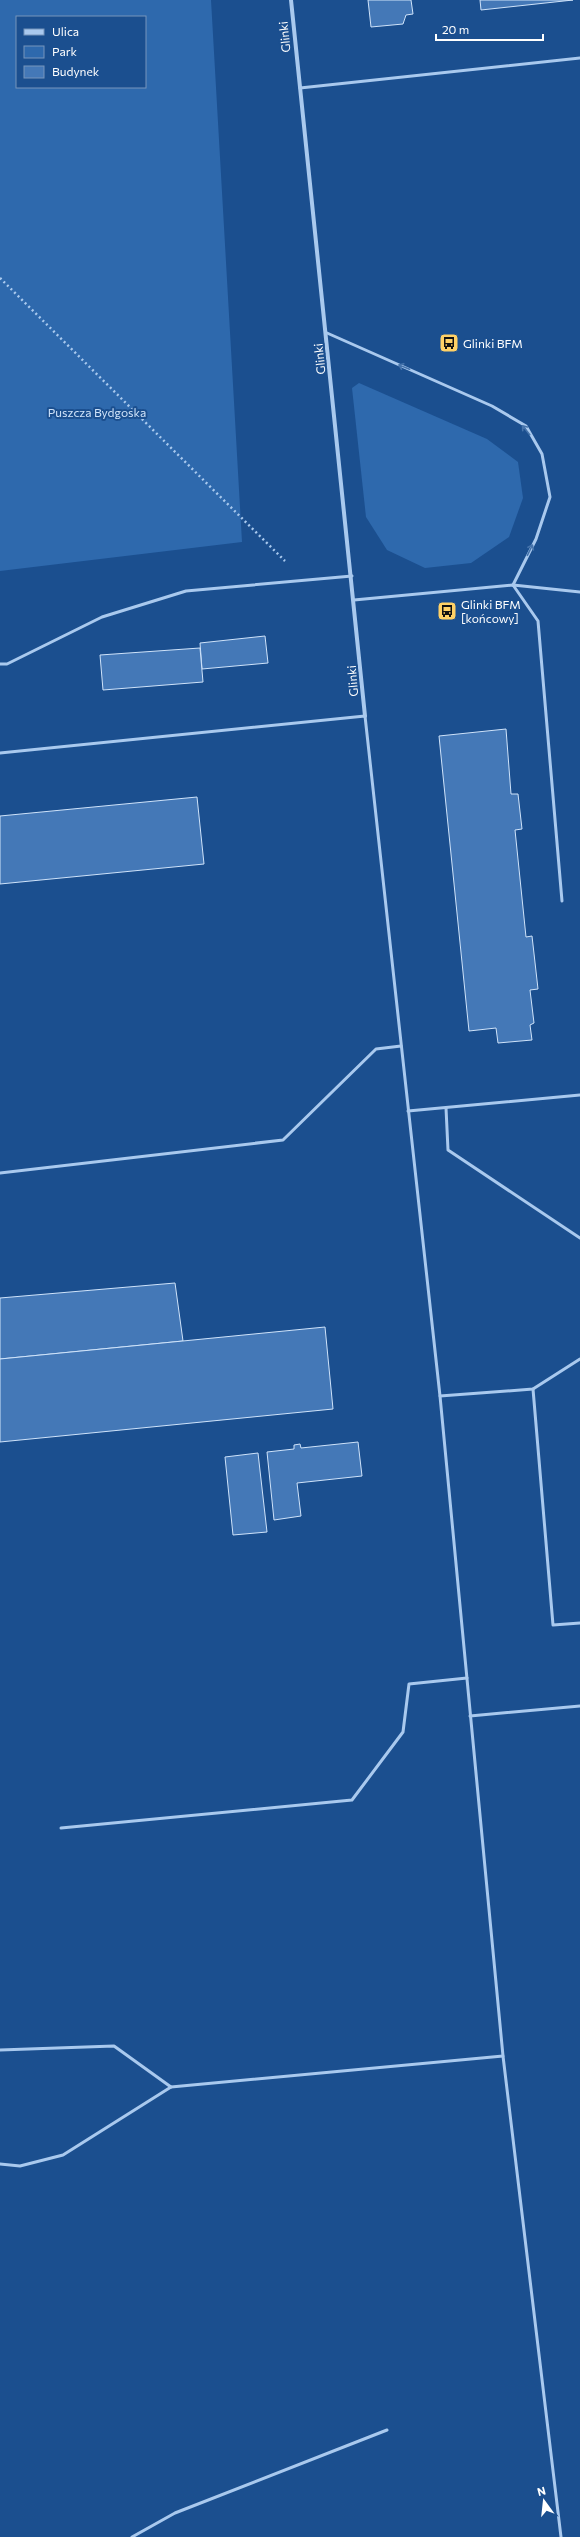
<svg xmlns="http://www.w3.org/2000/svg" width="580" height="2537" viewBox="0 0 580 2537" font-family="Commissioner,sans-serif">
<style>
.green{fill:#2e69ad;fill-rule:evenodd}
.building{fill:#4478b7;stroke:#cfe3fa}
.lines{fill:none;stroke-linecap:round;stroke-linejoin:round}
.path{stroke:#a9c9ee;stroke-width:2.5;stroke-dasharray:2 3;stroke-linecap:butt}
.service{stroke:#a9c9ee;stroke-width:3}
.minor{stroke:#a9c9ee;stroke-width:4}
.oneway{stroke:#4674ac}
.labels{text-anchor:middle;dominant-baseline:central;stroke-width:4;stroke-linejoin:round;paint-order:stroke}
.street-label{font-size:12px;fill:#fff;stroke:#1b4f8f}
.poi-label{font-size:12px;fill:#fff;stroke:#1b4f8f;text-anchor:start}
.park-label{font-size:12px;fill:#cfe3fa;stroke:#1b4f8f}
</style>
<rect width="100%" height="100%" fill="#1b4f8f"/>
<!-- green -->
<g class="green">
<path d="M0,0H211L242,542L0,571ZM17,17H145V87H17Z"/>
<polygon points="359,383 487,439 518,462 523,498 509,537 471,563 425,568 387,550 366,517 352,388"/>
</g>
<!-- building -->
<g class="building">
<polygon points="368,0 411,0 413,14 406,15 403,24 371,27"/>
<polygon points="480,0 573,0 481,10"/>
<polygon points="265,636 268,663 202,669 200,643"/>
<polygon points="200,648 203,682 103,690 100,655"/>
<polygon points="506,729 511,794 518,794 522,829 515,830 526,937 532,936 538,989 530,990 534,1023 530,1025 532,1040 498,1043 496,1028 469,1031 439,736"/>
<polygon points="197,797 204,864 0,884 0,816"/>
<polygon points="175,1283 183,1341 0,1359 0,1298"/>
<polygon points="325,1327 333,1409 0,1442 0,1359"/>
<polygon points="358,1442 362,1476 297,1483 301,1516 274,1520 267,1452 294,1449 294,1445 300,1444 301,1448"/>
<polygon points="258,1453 267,1532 233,1535 225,1457"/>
</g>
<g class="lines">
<!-- path -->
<polyline class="path" points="0,278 285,561"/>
<!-- service -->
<g class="service">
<polyline points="300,88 580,58"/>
<polyline points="327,333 492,406 526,426 542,454 550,497 536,539 513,585"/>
<polyline points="513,585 538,621 562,901"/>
<polyline points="354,600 513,585 580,592"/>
<polyline points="0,664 7,664 102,617 186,591 352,576"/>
<polyline points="0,753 365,716 440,1396 503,2056 561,2537"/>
<polyline points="446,1108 448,1150 580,1238"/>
<polyline points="408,1111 580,1095"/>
<polyline points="0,1173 283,1140 376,1049 401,1046"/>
<polyline points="533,1389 553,1625 580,1623"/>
<polyline points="440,1396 533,1389 580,1359"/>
<polyline points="470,1716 580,1706"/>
<polyline points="61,1828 352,1800 403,1732 409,1684 467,1678"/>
<polyline points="0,2050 114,2046 171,2087"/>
<polyline points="0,2164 20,2166 63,2155 171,2087 503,2056"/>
<polyline points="132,2537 175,2513 387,2430"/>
</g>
<!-- minor -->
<polyline class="minor" points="291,0 365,716"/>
</g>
<!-- one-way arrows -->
<defs><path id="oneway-shaft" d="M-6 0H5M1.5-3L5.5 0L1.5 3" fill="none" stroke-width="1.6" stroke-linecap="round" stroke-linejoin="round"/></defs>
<g class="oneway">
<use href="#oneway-shaft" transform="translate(404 367) rotate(-158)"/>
<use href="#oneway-shaft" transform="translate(526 430) rotate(-129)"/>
<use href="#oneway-shaft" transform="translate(530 550) rotate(-64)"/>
</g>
<!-- icons -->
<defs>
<symbol id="bus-square" viewBox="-11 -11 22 22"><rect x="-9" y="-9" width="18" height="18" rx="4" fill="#ffd166" stroke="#1b4f8f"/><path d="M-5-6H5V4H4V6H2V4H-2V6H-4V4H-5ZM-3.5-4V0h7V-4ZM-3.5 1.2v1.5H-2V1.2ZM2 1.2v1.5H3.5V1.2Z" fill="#111"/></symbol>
</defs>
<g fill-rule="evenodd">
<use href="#bus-square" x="438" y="332" width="22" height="22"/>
<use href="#bus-square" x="436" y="600" width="22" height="22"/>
</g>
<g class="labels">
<!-- street labels -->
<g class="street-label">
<text transform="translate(284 37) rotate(-96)">Glinki</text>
<text transform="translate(319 359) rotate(-96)">Glinki</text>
<text transform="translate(352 681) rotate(-95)">Glinki</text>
</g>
<!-- poi labels -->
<g class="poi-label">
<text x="463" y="343">Glinki BFM</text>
<text x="461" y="604">Glinki BFM<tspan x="461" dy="14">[końcowy]</tspan></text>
</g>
<!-- park labels -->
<g class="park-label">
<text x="97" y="412">Puszcza Bydgoska</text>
</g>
</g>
<!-- legend -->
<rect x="16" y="16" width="130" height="72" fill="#1b4f8f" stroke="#7695bc"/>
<rect x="24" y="29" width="20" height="6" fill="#a9c9ee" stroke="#7695bc"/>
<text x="52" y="36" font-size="12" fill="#ffffff">Ulica</text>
<rect x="24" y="46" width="20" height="12" fill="#2e69ad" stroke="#7695bc"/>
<text x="52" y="56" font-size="12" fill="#ffffff">Park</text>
<rect x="24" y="66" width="20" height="12" fill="#4478b7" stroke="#7695bc"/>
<text x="52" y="76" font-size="12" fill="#ffffff">Budynek</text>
<!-- north arrow -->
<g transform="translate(544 2501) rotate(345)" stroke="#1b4f8f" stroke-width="3" paint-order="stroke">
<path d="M0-3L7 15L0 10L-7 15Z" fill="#ffffff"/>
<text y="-6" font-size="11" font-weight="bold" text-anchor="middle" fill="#ffffff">N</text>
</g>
<!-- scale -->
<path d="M436 34v6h107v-6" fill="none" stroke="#ffffff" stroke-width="2"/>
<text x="442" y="34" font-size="12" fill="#ffffff" stroke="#1b4f8f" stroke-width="3" paint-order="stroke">20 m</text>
</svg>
